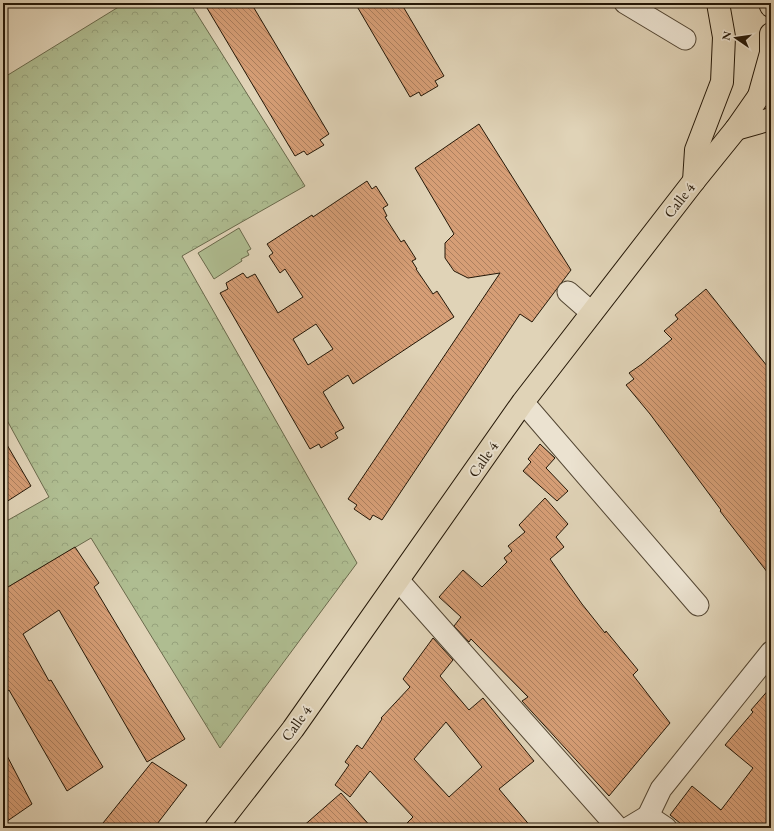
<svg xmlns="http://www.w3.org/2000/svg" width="774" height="831" viewBox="0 0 774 831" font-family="'EB Garamond',serif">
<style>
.park{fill:url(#park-crowns);stroke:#6a6a4c}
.pitch{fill:#afbd91;stroke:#6a6a4c}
.building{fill:url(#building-back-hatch);stroke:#241707;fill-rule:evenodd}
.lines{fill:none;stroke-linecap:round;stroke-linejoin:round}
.minor-casing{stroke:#534633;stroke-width:23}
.major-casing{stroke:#241707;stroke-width:24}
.highway-casing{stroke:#241707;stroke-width:24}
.minor{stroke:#ebe2d0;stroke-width:21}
.major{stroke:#e0d3b7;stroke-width:22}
.highway{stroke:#e0d3b7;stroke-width:22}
.labels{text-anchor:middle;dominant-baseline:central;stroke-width:4;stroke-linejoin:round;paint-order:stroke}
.street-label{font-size:15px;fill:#241707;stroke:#ebe2d0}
</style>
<defs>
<pattern id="park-crowns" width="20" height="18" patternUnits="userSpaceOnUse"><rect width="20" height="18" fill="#afbd91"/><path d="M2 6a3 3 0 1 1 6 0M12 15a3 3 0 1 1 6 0" fill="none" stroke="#96a27c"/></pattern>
<pattern id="building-back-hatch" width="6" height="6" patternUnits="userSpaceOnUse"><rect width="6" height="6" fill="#d69e76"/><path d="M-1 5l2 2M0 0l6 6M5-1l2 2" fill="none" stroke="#ad805f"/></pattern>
</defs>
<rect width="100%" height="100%" fill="#e0d3b7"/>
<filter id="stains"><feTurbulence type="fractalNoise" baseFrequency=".005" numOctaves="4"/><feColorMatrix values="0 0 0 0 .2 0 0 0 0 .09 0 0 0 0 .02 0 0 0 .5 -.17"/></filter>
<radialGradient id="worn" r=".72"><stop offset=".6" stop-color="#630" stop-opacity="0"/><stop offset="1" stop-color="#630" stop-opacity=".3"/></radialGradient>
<!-- park -->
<polygon class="park" points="125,3 190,3 305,186 182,256 357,563 220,748 91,538 3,590 3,523 49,497 3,413 3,78"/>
<!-- pitch -->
<polygon class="pitch" points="239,228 251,249 247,251 249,255 241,259 242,261 214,279 198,253"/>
<!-- building -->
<g class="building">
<polygon points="204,3 251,3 329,134 320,140 324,145 307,155 304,151 295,156"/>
<polygon points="355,3 401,3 444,76 435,81 438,86 421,96 419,92 410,97"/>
<polygon points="479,124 571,270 532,322 520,314 382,520 373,515 370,520 354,509 357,505 348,499 500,273 468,278 454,271 445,258 445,243 454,234 415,168"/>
<path d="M367,181L372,189L376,186L388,205L383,208L387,216L385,217L401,242L404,240L416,259L412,261L417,269H416L433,294L437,291L454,317L353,384L348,375L323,392L344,428L335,433L338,438L321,448L319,444L310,449L220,293L228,289L226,283L243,273L247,278L255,274L278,313L303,297L285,269L280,273L269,256L273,253L267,244L312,215L313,217ZM316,324L333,349L308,365L293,339Z"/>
<polygon points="706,289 771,371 771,577 720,511 721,510 650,414 626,385 634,379 629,373 642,364 672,339 664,331 678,319 675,315"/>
<polygon points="3,438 31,486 3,504"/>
<polygon points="540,444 555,458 546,468 568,491 557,501 523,471 531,462 528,459"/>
<polygon points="545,498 568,524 556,537 564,547 550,559 582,604 605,633 606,631 638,670 633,675 670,723 609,796 522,701 528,697 471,639 469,642 454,626 461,617 439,597 463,570 482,587 507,562 504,558 512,551 508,546 525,532 519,525"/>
<polygon points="75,547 99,583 94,587 185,739 147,762 59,610 23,634 49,681 51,680 103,767 67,791 9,690 3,694 3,590"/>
<path d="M433,638L453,660L440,676L469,710L483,698L534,761L499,789L532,828H402L413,817L370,771L350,797L335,785L349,765L345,762L357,745L362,749L382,719L381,718L410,687L403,679ZM446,722L482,767L449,797L414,759Z"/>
<polygon points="771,687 771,828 686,828 670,815 692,786 721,810 753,768 725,745 753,712 751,710"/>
<polygon points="3,748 32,804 3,824"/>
<polygon points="152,762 187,785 154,828 99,828"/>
<polygon points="341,793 372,828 301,828"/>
</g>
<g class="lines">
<defs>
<g id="minor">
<polyline points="625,3 685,39"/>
<polyline points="568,292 592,313"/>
<polyline points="523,402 698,605"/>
<polyline points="398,580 618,828"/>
<polyline points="648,816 661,789 771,652"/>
<polyline points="628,828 648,816 666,828"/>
</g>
<g id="major">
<polyline points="770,3 771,6"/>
<polyline points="759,96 771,53 771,34"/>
<polyline points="694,181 696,150 722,82 724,37 718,3"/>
<polyline points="216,828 293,729 523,402 694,181 736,129 759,96 771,86"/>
</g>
<polyline id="highway" points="736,129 771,119"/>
</defs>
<!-- minor casing -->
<use href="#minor" class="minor-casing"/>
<!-- major casing -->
<use href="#major" class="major-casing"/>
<!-- highway casing -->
<use href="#highway" class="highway-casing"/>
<!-- minor -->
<use href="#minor" class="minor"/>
<!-- major -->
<use href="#major" class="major"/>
<!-- highway -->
<use href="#highway" class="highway"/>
</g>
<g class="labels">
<!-- street labels -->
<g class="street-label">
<text transform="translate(679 200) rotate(-52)">Calle 4</text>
<text transform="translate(483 459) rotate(-55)">Calle 4</text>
<text transform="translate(296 723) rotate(-54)">Calle 4</text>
</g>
</g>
<!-- margin -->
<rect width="774" height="831" fill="none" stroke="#e0d3b7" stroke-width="16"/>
<rect x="4" y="4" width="766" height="823" fill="none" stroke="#241707" stroke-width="2"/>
<rect x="8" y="8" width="758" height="815" fill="none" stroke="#241707"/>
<!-- north arrow -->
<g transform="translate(736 38) rotate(283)" stroke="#ebe2d0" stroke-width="3" paint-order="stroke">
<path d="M0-3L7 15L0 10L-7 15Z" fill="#241707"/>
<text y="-6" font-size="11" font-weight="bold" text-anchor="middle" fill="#241707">N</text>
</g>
<rect width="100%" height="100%" filter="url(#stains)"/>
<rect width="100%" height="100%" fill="url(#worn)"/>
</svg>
